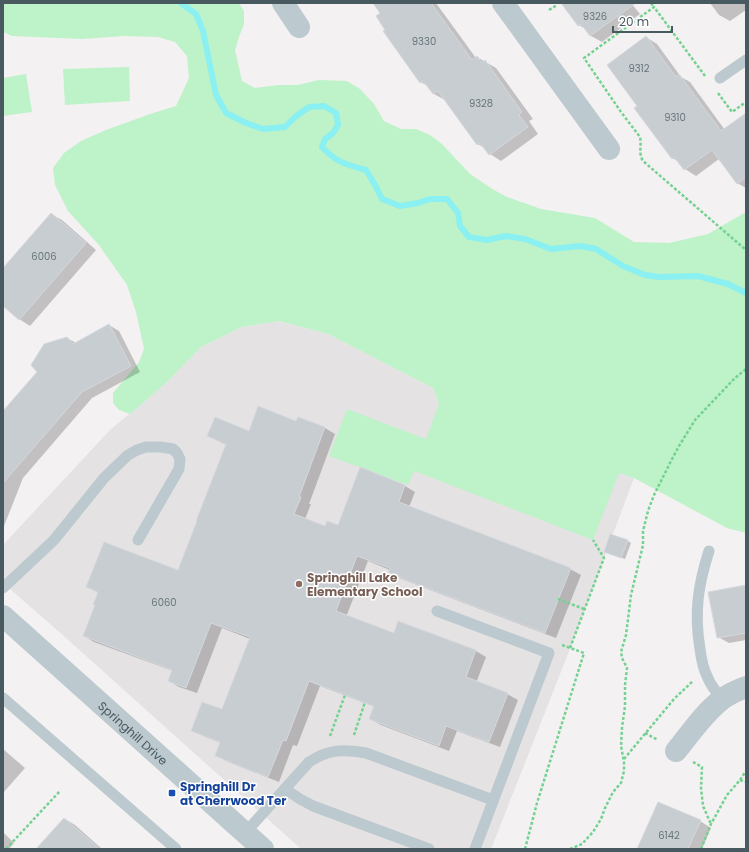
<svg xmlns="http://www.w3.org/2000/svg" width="749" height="852" viewBox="0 0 749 852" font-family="Poppins,sans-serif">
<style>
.education{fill:#e5e2e4}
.green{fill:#bef2c8}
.shadow{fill:#0003}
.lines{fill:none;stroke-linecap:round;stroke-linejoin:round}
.stream{stroke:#8af0f1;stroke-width:6}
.building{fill:#c8cdd1;stroke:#d5d9dd}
.path{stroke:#74d291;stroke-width:2.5;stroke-dasharray:3 2;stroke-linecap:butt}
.service{stroke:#bcc9ce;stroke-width:11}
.minor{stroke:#bcc9ce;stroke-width:22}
.tertiary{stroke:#bcc9ce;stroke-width:22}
.education-dot{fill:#8d6e63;stroke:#fff;stroke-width:1.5}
.transit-dot{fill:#1a4fb4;stroke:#fff;stroke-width:1.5}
.labels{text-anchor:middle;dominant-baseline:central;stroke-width:3;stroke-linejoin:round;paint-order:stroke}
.number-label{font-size:10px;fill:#68767c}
.education-label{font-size:12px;font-weight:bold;fill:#785e54;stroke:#fff;text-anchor:start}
.street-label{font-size:12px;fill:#485960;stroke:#fff}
.transit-label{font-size:12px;font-weight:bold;fill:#164399;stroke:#fff;text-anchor:start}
</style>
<rect width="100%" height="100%" fill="#f4f1f2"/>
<!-- education -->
<polygon class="education" points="278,321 328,334 433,388 439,404 619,473 634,478 568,654 491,849 301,849 56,629 3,583 3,545 110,430 166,383 201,347 242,327"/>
<!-- green -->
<g class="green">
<polygon points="3,3 239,3 244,11 244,24 239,37 235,50 242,81 255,88 278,85 298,85 319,80 347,81 360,89 374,104 384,121 401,129 416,129 430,135 442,144 470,174 494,190 507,197 541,209 595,218 634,242 669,243 708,234 746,212 746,533 727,528 634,478 619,473 593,540 414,471 408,485 329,456 347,409 426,439 439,404 433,388 328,334 279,321 242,327 201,347 166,383 130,414 119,410 113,403 113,393 139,362 144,349 136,312 127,285 99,245 68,211 55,185 53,168 64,153 81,141 106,130 153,113 176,106 189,78 187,56 175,42 158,37 124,36 82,39 12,36 3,32"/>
<polygon points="129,67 130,101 65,105 63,69"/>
<polygon points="26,74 32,112 3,116 3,78"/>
</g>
<!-- shadow -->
<g class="shadow">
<polygon points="374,3 436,3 476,58 477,57 496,68 533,119 529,121 538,134 501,161 490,154 486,149 478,144 445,100 434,94 429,87 421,82 387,30 381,13"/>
<polygon points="563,3 631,3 640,14 602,42 591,36 587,30 579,25"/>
<polygon points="710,3 746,3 746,10 730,21 719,15"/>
<polygon points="646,37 657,44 681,77 690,82 725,130 746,114 746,188 737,183 719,159 696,176 685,169 679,162 672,158 638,106"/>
<polygon points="51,214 62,220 96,250 30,326 19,319 3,305 3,269"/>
<polygon points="109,325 119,331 140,372 92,398 23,478 4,526 3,526 3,413 67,338 76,343"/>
<polygon points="298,419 325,428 335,434 309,504 311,504 305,519 326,527 338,526 361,468 405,486 415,492 409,507 570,569 581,575 556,638 399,578 389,572 390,570 368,561 346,617 394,635 399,622 476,651 486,657 476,683 507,694 518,700 500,747 457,731 449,751 381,725 370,719 375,707 320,686 297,746 293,745 279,782 226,761 216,755 221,743 203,736 192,730 222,710 250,639 222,628 197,693 179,687 169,681 173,671 94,642 84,636 96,605 98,593 88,587 178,572 226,445 208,436 250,432 297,422"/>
<polygon points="628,541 631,543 625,559 608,553"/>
<polygon points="746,586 746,640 729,643 718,637"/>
<polygon points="3,749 25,768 3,793"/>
<polygon points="659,803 700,821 711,828 702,849 639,849"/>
<polygon points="65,819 75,825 102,849 38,849"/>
<polygon points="3,832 14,843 9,849 3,849"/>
</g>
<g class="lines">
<!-- stream -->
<path class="stream" d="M181,3L196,14L203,31L216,95L226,113L246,123L263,129L285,127L295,117L309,107L324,106L336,113L338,125L333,133L325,139L322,147C337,163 345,164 366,170L375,185L382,199L400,206L418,203L430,199H447L458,213L460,226L469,237L487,240L506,236L525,239L551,249L580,246L596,249L623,266L645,275L659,277L698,276L728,284L746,293"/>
</g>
<!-- building -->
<g class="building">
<polygon points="373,3 431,3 472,60 477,56 482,63 485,60 522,112 519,115 528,127 489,155 480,143 477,145 438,91 433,94 423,81 420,83 383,31 385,30 376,16 380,13"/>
<polygon points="561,3 636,3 590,36 581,24 578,26"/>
<polygon points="646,36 676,77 679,74 721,131 746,113 746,177 737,184 712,150 684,170 674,157 672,159 634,108 637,106 607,65"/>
<polygon points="51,213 86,243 19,320 3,306 3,268"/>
<polygon points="109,324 131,366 82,392 3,483 3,411 37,372 31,365 44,344 67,337 73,344"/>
<polygon points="258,406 296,421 298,417 325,427 299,497 301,497 294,514 325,526 327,521 338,525 360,467 405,485 399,502 571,568 545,633 388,573 390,568 357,556 336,611 394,633 398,621 476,650 466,677 508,693 489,742 446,726 439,746 369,719 374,706 309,681 286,741 283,740 268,777 215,756 220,742 191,731 202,702 222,709 250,637 211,623 186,688 168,681 172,670 83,636 95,605 93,605 98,592 86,587 104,542 178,570 197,521 196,521 226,444 207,436 215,417 249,431"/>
<polygon points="610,534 628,540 621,558 604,552"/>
<polygon points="746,585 746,633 717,638 708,592"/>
<polygon points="658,802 701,820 688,849 637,849"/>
<polygon points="64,818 100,849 36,849"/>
</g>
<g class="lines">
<!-- path -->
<g class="path">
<polyline points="651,3 654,7"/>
<polyline points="549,10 557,5"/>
<path d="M705,76L654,7L584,58L621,112L640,137C642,146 638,153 643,161L746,250"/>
<polyline points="718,93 732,112 746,102"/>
<polyline points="558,599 584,609"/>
<polyline points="570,648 604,558 593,540"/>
<polyline points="645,733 658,740"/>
<polyline points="354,735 365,702"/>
<polyline points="330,736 345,695"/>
<polyline points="624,759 674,699 693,681"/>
<polyline points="693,762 702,767 701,788 703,806 711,824"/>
<polyline points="740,780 746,782"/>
<polyline points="6,849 60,791"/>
<polyline points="525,849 537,803 584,653 562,645"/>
<polyline points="570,849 582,844 593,832 601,819 605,808 613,792 621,783 624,771 624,762 621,746 622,728 625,706 625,685 627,668 622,658 621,652 626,635 631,595 643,545 643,531 648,511 654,495 671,461 679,446 695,420 735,378 746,369"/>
<polyline points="701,849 711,824 727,795 740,780 746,771"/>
</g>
<!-- service -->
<g class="service">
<polyline points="720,78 746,60"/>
<path d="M709,551C698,585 694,613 700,649C701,657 703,668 707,676C710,684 716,692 722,699"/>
<polyline points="3,588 54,540 104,478 128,455 137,450 146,447 161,447 173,449 177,453 180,459 179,469 138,540"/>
<polyline points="437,611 549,653 475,849"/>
<polyline points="3,698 176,849"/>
<polyline points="285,789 300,799 313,806 429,849"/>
<path d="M245,833L309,762C329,749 343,749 366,753L493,800"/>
</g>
<!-- minor -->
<g class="minor">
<polyline points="283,3 299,27"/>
<polyline points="503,3 609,149"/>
<path d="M676,751C690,734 703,714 721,700C728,694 738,690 746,687"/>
</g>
<!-- tertiary -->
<path class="tertiary" id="s1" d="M3,616L263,849"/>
</g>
<!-- markers -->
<circle class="education-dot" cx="299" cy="584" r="4"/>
<rect class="transit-dot" x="168" y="789" width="8" height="8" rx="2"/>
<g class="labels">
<!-- number labels -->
<g class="number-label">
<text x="595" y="16">9326</text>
<text x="424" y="41">9330</text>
<text x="639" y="68">9312</text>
<text x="481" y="103">9328</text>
<text x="675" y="117">9310</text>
<text x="44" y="256">6006</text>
<text x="164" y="602">6060</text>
<text x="669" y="835">6142</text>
</g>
<!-- education labels -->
<g class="education-label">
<text x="307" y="577">Springhill Lake<tspan x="307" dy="14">Elementary School</tspan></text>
</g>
<!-- street labels -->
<g class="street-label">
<text stroke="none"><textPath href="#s1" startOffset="175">Springhill Drive</textPath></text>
</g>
<!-- transit labels -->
<g class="transit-label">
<text x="180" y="786">Springhill Dr<tspan x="180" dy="14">at Cherrwood Ter</tspan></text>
</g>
</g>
<!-- border -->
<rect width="749" height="852" fill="none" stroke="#485960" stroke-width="8"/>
<!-- scale -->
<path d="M613 26v6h59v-6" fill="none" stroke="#485960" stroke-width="2"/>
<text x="619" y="26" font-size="12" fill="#485960" stroke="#ffffff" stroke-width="3" paint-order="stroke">20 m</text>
</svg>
